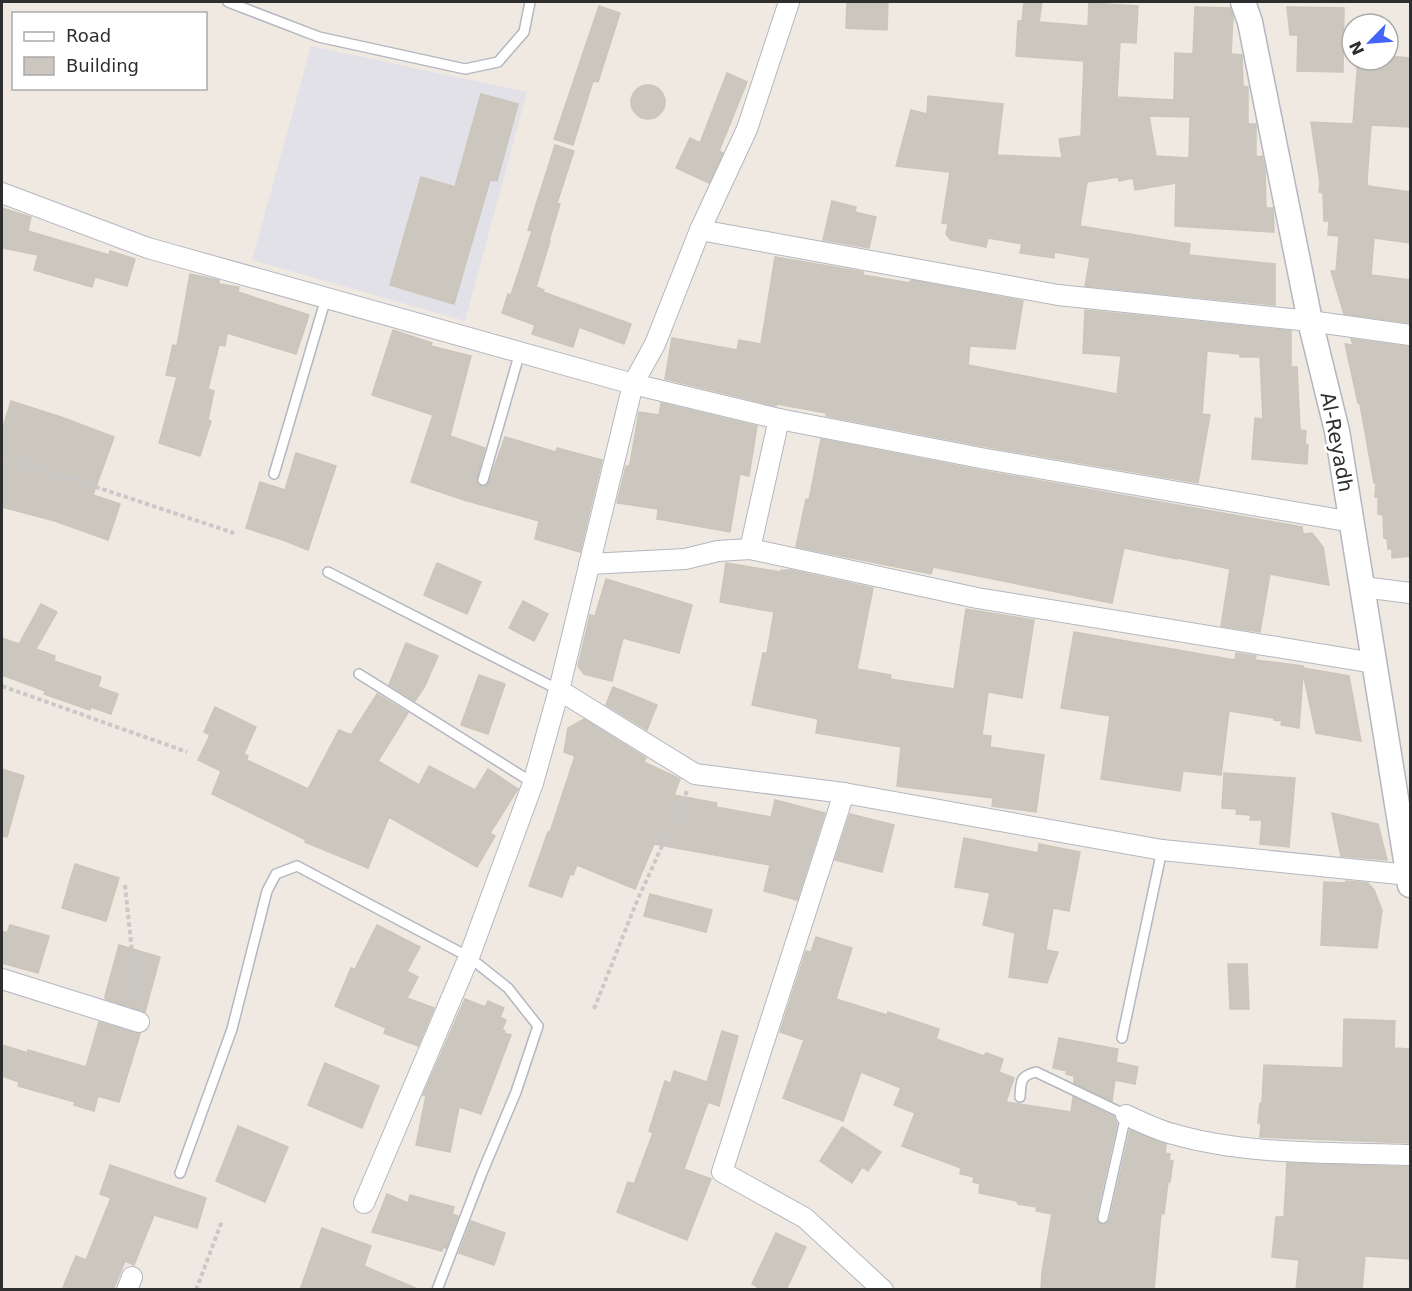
<svg xmlns="http://www.w3.org/2000/svg" width="1412" height="1291" viewBox="0 0 1412 1291" font-family="'DejaVu Sans',sans-serif">
<style>
.industrial{fill:#e3e1e8}
.building{fill:#cbc7bf;stroke:#cbc5ba;stroke-width:1.5;fill-rule:evenodd}
.lines{fill:none;stroke-linecap:round;stroke-linejoin:round}
.service-casing{stroke:#b4b7c1;stroke-width:12}
.minor-casing{stroke:#b4b7c1;stroke-width:22}
.tertiary-casing{stroke:#b4b7c1;stroke-width:27}
.path{stroke:#c9c9c9;stroke-width:4;stroke-dasharray:4.5 3;stroke-linecap:butt}
.service{stroke:#fff;stroke-width:9}
.minor{stroke:#fff;stroke-width:20}
.tertiary{stroke:#fff;stroke-width:24}
.labels{text-anchor:middle;dominant-baseline:central;stroke-width:5;stroke-linejoin:round;paint-order:stroke}
.street-label{font-size:20px;fill:#2e2e2e;stroke:#fff}
</style>
<rect width="100%" height="100%" fill="#efe9e1"/>
<!-- industrial -->
<polygon class="industrial" points="311,46 527,92 465,321 252,260"/>
<!-- building -->
<g class="building">
<polygon points="847,2 888,2 887,30 846,28"/>
<path d="M1024,2H1042L1039,22L1088,26L1089,3L1138,6L1136,43L1120,42L1117,97L1174,100L1175,53L1193,54L1195,7L1230,8L1233,16L1231,54L1242,55L1243,86L1248,87V124H1256V157L1262,156L1265,170L1266,208H1273L1274,232L1175,226L1176,183L1135,190L1133,178L1119,181L1118,177L1087,182L1080,226L1190,244L1189,255L1275,264V305L1085,286L1090,258L1054,252V258L1020,253L1022,244L988,238L986,247L951,240L946,234L948,224L942,223L950,172L896,166L911,110L927,114L928,96L1003,104L997,155L1062,158L1059,139L1081,136L1084,61L1016,56L1018,21H1022ZM1149,116L1190,117L1189,158L1156,156Z"/>
<polygon points="599,6 620,13 598,82 593,81 573,145 554,139"/>
<polygon points="1287,7 1344,8 1343,72 1297,71 1298,35 1290,35"/>
<polygon points="1388,56 1410,58 1410,127 1371,125 1367,181 1368,186 1410,192 1410,243 1374,238 1371,275 1410,280 1410,323 1344,314 1331,271 1336,271 1339,236 1328,235 1329,221 1324,221 1323,193 1319,192 1320,183 1311,122 1353,124 1358,60 1388,60"/>
<polygon points="727,73 747,82 719,151 723,153 709,183 676,168 690,138 700,143"/>
<circle cx="648" cy="102" r="17"/>
<polygon points="481,94 518,104 497,181 490,180 454,304 390,285 421,177 455,187"/>
<polygon points="555,145 574,151 557,203 560,204 549,241 550,241 536,287 544,290 543,292 631,324 624,344 579,327 573,347 532,334 535,325 502,313 508,294 511,295 532,231 528,230"/>
<polygon points="832,201 856,207 855,212 876,217 869,248 823,240"/>
<polygon points="2,208 31,217 28,231 109,255 110,251 135,259 127,286 95,277 92,287 34,270 38,255 2,248"/>
<polygon points="775,257 863,272 863,275 910,283 911,280 1023,301 1015,349 970,346 968,365 1117,394 1121,356 1083,353 1085,310 1291,331 1291,367 1297,367 1300,430 1306,431 1305,445 1308,445 1307,464 1252,459 1255,418 1263,419 1260,357 1240,357 1240,354 1207,351 1202,414 1210,415 1198,483 988,447 826,416 826,413 777,404 776,406 665,379 672,338 737,350 739,340 761,344"/>
<polygon points="190,274 219,280 219,284 239,287 238,292 309,315 296,354 227,333 225,346 219,345 208,389 214,391 208,420 211,421 200,456 159,443 177,377 166,375 173,345 177,346"/>
<polygon points="393,330 432,343 431,346 471,356 450,436 485,448 477,478 479,485 485,486 489,482 505,437 556,452 557,448 602,460 580,552 535,539 539,521 464,500 411,482 433,415 372,395"/>
<polygon points="1351,339 1410,347 1410,556 1392,558 1392,549 1388,549 1387,539 1384,538 1383,515 1378,514 1378,497 1375,497 1376,483 1374,483 1360,404 1358,403 1345,344 1353,345"/>
<polygon points="11,401 61,417 114,437 93,495 120,504 108,540 55,521 2,507 2,430"/>
<polygon points="661,403 757,426 749,476 740,474 730,532 657,519 658,509 617,503 626,466 628,467 630,464 639,412 659,415"/>
<polygon points="821,439 984,471 1302,527 1303,534 1312,533 1323,547 1329,585 1270,574 1260,632 1221,626 1230,569 1178,558 1177,559 1124,548 1112,603 933,567 931,574 796,547 806,499 809,500"/>
<polygon points="296,453 336,466 308,550 283,540 246,528 260,482 285,490"/>
<polygon points="437,563 481,582 467,614 424,595"/>
<polygon points="726,563 781,572 781,570 791,570 873,588 857,669 891,675 890,679 954,689 966,609 1034,620 1022,698 988,692 982,735 991,736 990,747 1044,755 1036,812 992,806 993,798 897,786 901,747 816,733 818,719 752,705 763,653 767,653 774,612 720,602"/>
<polygon points="606,579 692,605 679,653 623,638 612,681 584,674 578,666 590,615 595,616"/>
<polygon points="523,601 548,614 534,641 509,628"/>
<polygon points="41,604 57,612 36,649 55,656 54,661 101,677 98,687 118,694 111,714 91,707 90,710 44,694 45,691 2,675 2,638 19,644"/>
<polygon points="1074,632 1235,660 1236,653 1256,656 1255,660 1303,666 1303,668 1349,676 1361,741 1316,733 1303,673 1299,728 1281,725 1282,721 1274,720 1274,718 1229,711 1221,775 1183,771 1180,791 1101,779 1110,716 1061,708"/>
<polygon points="406,643 438,656 425,686 415,701 389,685"/>
<polygon points="479,675 505,684 488,734 461,725"/>
<polygon points="613,687 657,705 647,730 606,705"/>
<polygon points="377,694 408,713 378,761 419,785 429,766 475,790 488,769 518,789 490,833 495,836 477,867 389,817 368,868 305,842 306,840 288,831 212,794 221,771 198,760 210,735 204,732 215,707 256,727 244,754 248,756 247,760 308,789 339,730 351,735"/>
<polygon points="584,719 646,758 644,762 680,779 674,795 717,803 716,807 771,817 775,800 825,813 797,900 764,891 770,865 654,844 635,889 577,865 573,875 570,874 562,897 529,886 548,832 550,832 575,756 564,752 568,728"/>
<polygon points="2,769 24,776 7,837 2,836"/>
<polygon points="1224,773 1295,778 1289,847 1260,844 1262,820 1250,820 1251,815 1236,814 1237,809 1222,808"/>
<polygon points="1332,813 1378,824 1387,860 1341,856"/>
<polygon points="850,814 894,825 882,872 835,860"/>
<polygon points="964,838 1038,853 1039,844 1080,852 1069,911 1053,908 1046,950 1058,952 1047,983 1009,977 1015,933 983,925 990,893 955,887"/>
<polygon points="75,864 119,878 106,921 62,908"/>
<polygon points="1346,881 1368,883 1374,890 1382,910 1377,948 1321,945 1324,882 1347,883"/>
<polygon points="650,894 712,910 706,932 644,916"/>
<polygon points="10,925 49,936 38,973 2,963 2,931 7,933"/>
<polygon points="377,925 420,947 407,971 418,977 407,998 434,1008 418,1046 384,1033 386,1028 335,1006 351,968 355,969"/>
<polygon points="816,937 852,948 836,999 887,1015 888,1012 939,1029 936,1039 984,1056 986,1053 1003,1059 999,1072 1014,1078 1006,1102 1071,1112 1073,1097 1114,1117 1117,1123 1096,1217 1099,1223 1106,1224 1110,1219 1130,1130 1166,1144 1165,1153 1170,1154 1169,1160 1173,1161 1170,1182 1168,1182 1164,1214 1161,1213 1154,1290 1041,1290 1042,1272 1052,1214 1036,1211 1037,1207 1018,1204 1017,1201 979,1193 980,1184 973,1182 974,1177 960,1174 961,1168 902,1146 915,1113 894,1105 901,1088 861,1072 843,1121 783,1098 804,1040 780,1032 806,951 811,952"/>
<polygon points="119,945 160,957 145,1012 105,999 105,996"/>
<polygon points="1228,964 1247,964 1249,1009 1230,1009"/>
<polygon points="465,999 485,1007 488,1001 504,1008 500,1017 506,1020 502,1030 505,1031 504,1033 511,1035 481,1114 459,1107 450,1152 416,1145 426,1096 423,1095"/>
<polygon points="1344,1019 1395,1021 1394,1048 1410,1049 1410,1143 1260,1137 1261,1123 1258,1123 1260,1103 1262,1103 1264,1065 1343,1068"/>
<polygon points="99,1022 140,1034 119,1102 98,1096 94,1111 74,1105 75,1102 18,1086 19,1082 2,1076 2,1045 28,1053 28,1050 86,1067"/>
<polygon points="722,1031 738,1036 719,1106 708,1102 684,1169 711,1179 687,1240 617,1212 628,1182 634,1184 653,1133 649,1131 665,1081 671,1083 674,1071 707,1082"/>
<polygon points="1059,1038 1118,1049 1116,1062 1138,1067 1135,1084 1115,1080 1112,1101 1074,1083 1074,1076 1066,1074 1067,1071 1053,1068"/>
<polygon points="325,1063 379,1086 362,1128 308,1105"/>
<polygon points="238,1126 288,1147 265,1202 216,1181"/>
<polygon points="842,1127 881,1152 868,1171 862,1167 852,1183 820,1161"/>
<polygon points="1287,1163 1410,1167 1410,1259 1365,1256 1362,1290 1296,1290 1299,1260 1272,1257 1276,1217 1284,1217"/>
<polygon points="110,1165 206,1198 197,1228 154,1215 134,1265 125,1261 113,1290 62,1290 76,1256 86,1260 111,1198 100,1194"/>
<polygon points="387,1194 408,1203 410,1195 454,1207 452,1214 458,1216 446,1248 443,1247 442,1251 372,1232"/>
<polygon points="471,1221 505,1233 494,1265 459,1253"/>
<polygon points="322,1228 371,1246 364,1266 420,1290 300,1290"/>
<polygon points="776,1233 806,1247 786,1290 763,1290 752,1284"/>
</g>
<g class="lines">
<defs>
<g id="service">
<polyline points="228,2 319,37 465,69 498,62 524,32 530,2"/>
<polyline points="274,474 326,298"/>
<polyline points="483,480 520,352"/>
<polyline points="328,572 559,690"/>
<polyline points="359,674 533,783"/>
<polyline points="1122,1038 1162,850"/>
<path d="M1020,1097C1021,1081 1020,1076 1036,1072L1126,1115L1103,1218"/>
<polyline points="180,1173 232,1029 267,891 276,874 297,866 469,957 508,988 538,1026 516,1092 482,1173 437,1290"/>
</g>
<g id="minor">
<polyline points="2,193 148,248 633,384 779,419 986,459 1352,522"/>
<polyline points="700,230 1058,295 1310,321 1410,335"/>
<polyline points="750,549 779,419"/>
<polyline points="589,564 685,559 718,551 750,549 977,598 1374,663"/>
<polyline points="1363,587 1410,593"/>
<polyline points="559,690 695,774 844,793 1162,850 1409,875"/>
<polyline points="844,793 722,1172 805,1218 883,1290"/>
<polyline points="2,979 139,1022"/>
<path d="M1126,1115C1141,1122 1157,1130 1173,1134C1249,1156 1332,1152 1410,1155"/>
<polyline points="364,1203 469,957 533,783 559,690 633,384 655,344 700,230 747,129 789,2"/>
<polyline points="127,1290 132,1277"/>
</g>
<polyline id="tertiary" points="1243,2 1250,22 1310,321 1337,431 1410,885"/>
</defs>
<!-- service casing -->
<use href="#service" class="service-casing"/>
<!-- minor casing -->
<use href="#minor" class="minor-casing"/>
<!-- tertiary casing -->
<use href="#tertiary" class="tertiary-casing"/>
<!-- path -->
<g class="path">
<polyline points="2,458 81,482 234,533"/>
<polyline points="2,686 187,752"/>
<polyline points="125,885 137,1000"/>
<polyline points="594,1009 637,901 687,791"/>
<polyline points="196,1290 222,1221"/>
</g>
<!-- service -->
<use href="#service" class="service"/>
<!-- minor -->
<use href="#minor" class="minor"/>
<!-- tertiary -->
<use href="#tertiary" class="tertiary"/>
</g>
<g class="labels">
<!-- street labels -->
<g class="street-label">
<text transform="translate(1337 442) rotate(79)">Al-Reyadh</text>
</g>
</g>
<!-- border -->
<rect width="1412" height="1291" fill="none" stroke="#2e2e2e" stroke-width="6"/>
<!-- legend -->
<rect x="12" y="12" width="195" height="78" fill="#ffffff" stroke="#ababab" stroke-width="1.5"/>
<rect x="24" y="32" width="30" height="9" fill="#ffffff" stroke="#ababab" stroke-width="1.5"/>
<text x="66" y="42" font-size="18" fill="#2e2e2e">Road</text>
<rect x="24" y="57" width="30" height="18" fill="#cbc7bf" stroke="#ababab" stroke-width="1.5"/>
<text x="66" y="72" font-size="18" fill="#2e2e2e">Building</text>
<!-- north arrow -->
<g transform="translate(1370 42) rotate(245)"><circle r="28" fill="#ffffff" stroke="#ababab" stroke-width="1.5"/>
<path d="M0-4.5L10 22L0 15L-10 22Z" fill="#4264fb"/>
<text y="-9" font-size="16" font-weight="bold" text-anchor="middle" fill="#2e2e2e">N</text>
</g>
</svg>
